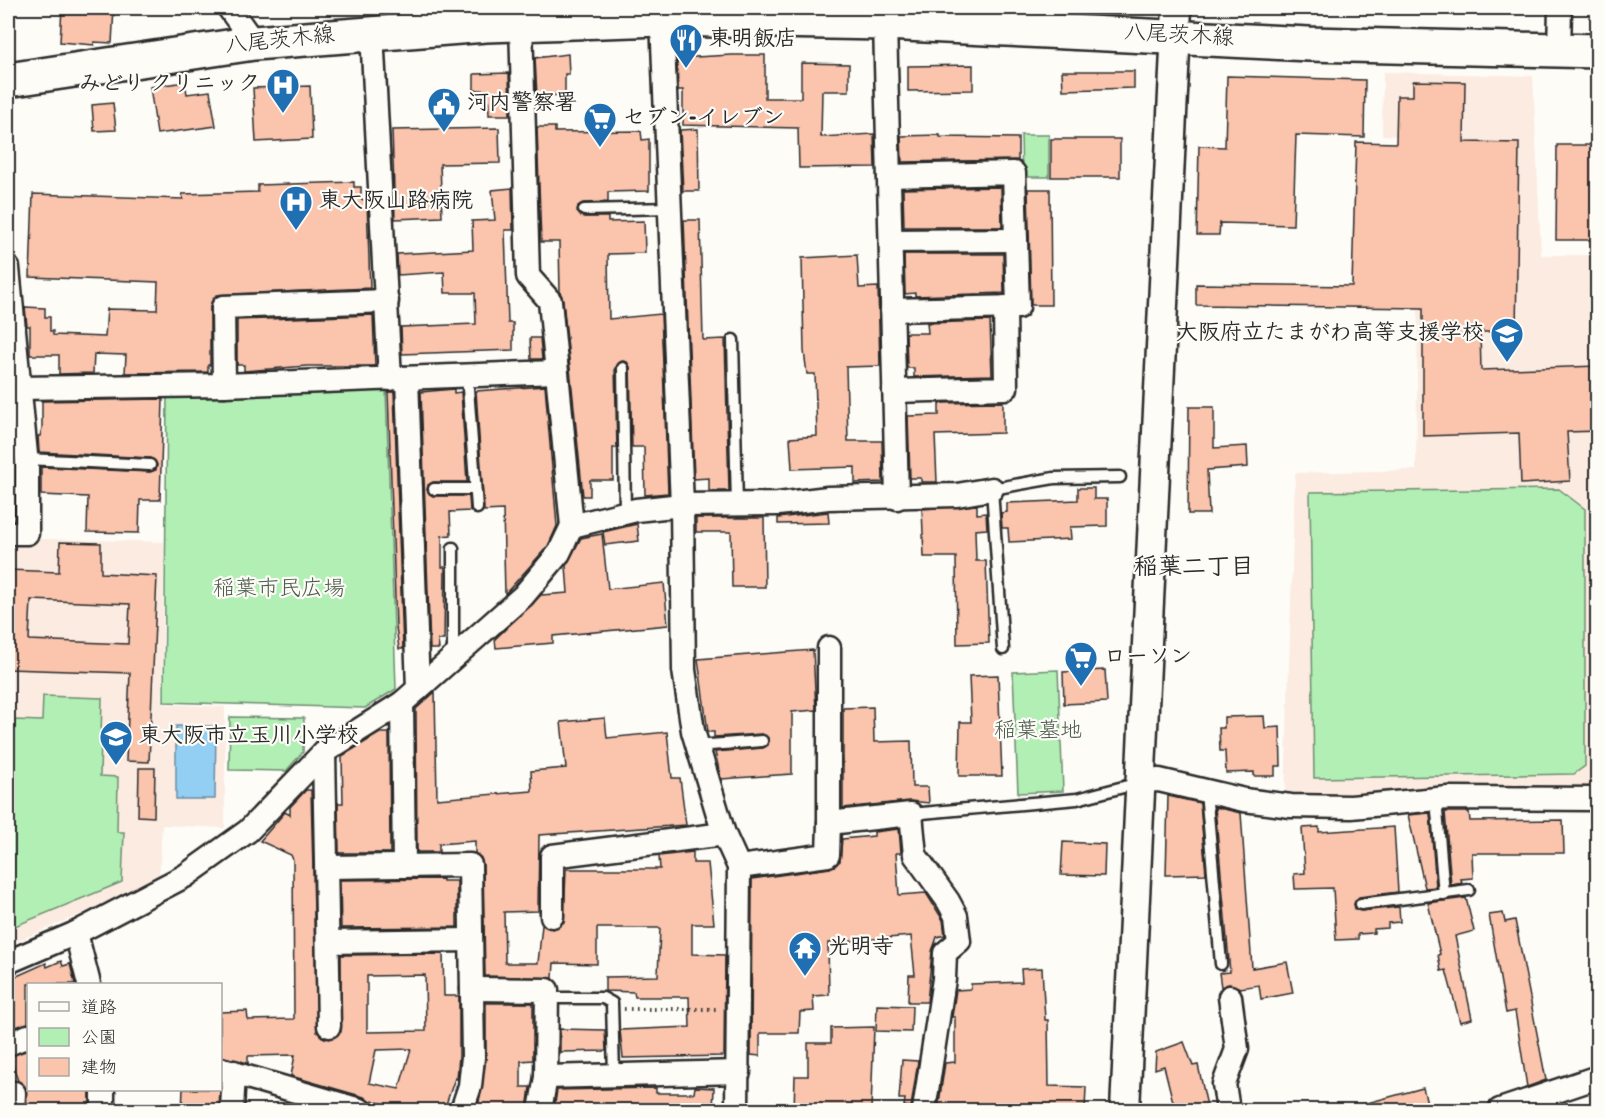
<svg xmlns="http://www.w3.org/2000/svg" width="1605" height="1118" viewBox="0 0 1605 1118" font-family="Dekko,'Klee One',sans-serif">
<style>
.built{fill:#fcebe1}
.green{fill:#b2efb5;stroke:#6e8d70;stroke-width:1.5}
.water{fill:#93cef3;stroke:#698da3;stroke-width:1.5}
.building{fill:#fac4ad;stroke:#2b2b2b;stroke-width:1.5;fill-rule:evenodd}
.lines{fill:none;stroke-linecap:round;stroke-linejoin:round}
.service-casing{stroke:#2b2b2b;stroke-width:15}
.minor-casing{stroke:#2b2b2b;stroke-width:27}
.tertiary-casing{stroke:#2b2b2b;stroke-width:33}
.primary-casing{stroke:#2b2b2b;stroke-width:38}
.path{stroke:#2b2b2b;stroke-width:4;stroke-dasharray:1.5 4.5;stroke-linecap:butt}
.service{stroke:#fdfcf7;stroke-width:10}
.minor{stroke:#fdfcf7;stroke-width:22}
.tertiary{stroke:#fdfcf7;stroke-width:28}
.primary{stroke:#fdfcf7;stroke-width:33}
.labels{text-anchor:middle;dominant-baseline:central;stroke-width:4.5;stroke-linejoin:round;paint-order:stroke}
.street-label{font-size:22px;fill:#2b2b2b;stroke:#fdfcf7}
.poi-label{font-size:22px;font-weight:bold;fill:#2b2b2b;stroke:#fdfcf7;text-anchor:start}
.park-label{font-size:22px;fill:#4d5c4e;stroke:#fdfcf7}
.neighbourhood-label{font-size:24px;font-weight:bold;fill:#2b2b2b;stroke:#fdfcf7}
</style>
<rect width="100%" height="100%" fill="#fdfcf7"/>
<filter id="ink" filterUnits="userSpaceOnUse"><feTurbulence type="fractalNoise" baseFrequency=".0167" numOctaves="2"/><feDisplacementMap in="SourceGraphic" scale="12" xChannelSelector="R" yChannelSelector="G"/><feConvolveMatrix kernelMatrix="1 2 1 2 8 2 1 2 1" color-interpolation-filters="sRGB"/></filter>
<g filter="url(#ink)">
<!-- built -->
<g class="built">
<polygon points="1383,72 1533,76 1541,255 1597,255 1597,791 1350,802 1285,797 1295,473 1416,470 1420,137 1382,135"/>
<polygon points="8,538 164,542 162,704 225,707 225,828 162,825 159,881 8,945"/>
</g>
<!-- green -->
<g class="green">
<polygon points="1021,135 1049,135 1049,177 1022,177"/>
<polygon points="386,389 396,689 365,708 164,702 167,394"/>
<polygon points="1559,489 1585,509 1585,766 1574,774 1314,778 1310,492"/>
<polygon points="1058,670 1063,791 1018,793 1013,672"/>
<polygon points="43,696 102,698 100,776 118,777 117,832 124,832 122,882 8,929 8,761 13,761 14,720 42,721"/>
<polygon points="230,717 304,718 303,752 286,771 229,770"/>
</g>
<!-- water -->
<polygon class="water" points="176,726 216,726 215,799 176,799"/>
<!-- building -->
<g class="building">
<polygon points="62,8 114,8 112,43 94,42 94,45 60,42"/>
<polygon points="568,54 569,74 565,74 565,95 537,96 535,58"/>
<polygon points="732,55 765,55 765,98 801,98 801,63 849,64 849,91 822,91 821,137 874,134 875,167 799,168 798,128 683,125 683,90 678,90 677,58"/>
<polygon points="973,65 973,90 908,91 908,66"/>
<polygon points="1062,71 1134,71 1134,88 1063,90"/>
<polygon points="509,73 510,115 489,115 488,90 474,90 474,74"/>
<polygon points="1227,76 1365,80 1364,137 1296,135 1293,225 1220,223 1219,235 1197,235 1199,146 1225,147"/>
<polygon points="1413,81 1465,82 1464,142 1519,143 1516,332 1480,332 1481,370 1598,366 1598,431 1567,432 1570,481 1521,484 1519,433 1423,436 1423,308 1196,305 1196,284 1352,286 1356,142 1396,143 1397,96 1413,96"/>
<polygon points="185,82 187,94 210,91 216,126 157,134 150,87"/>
<polygon points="310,86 312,139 256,142 253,88"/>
<polygon points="113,103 116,130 94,131 92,105"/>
<polygon points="537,127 555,127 555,132 641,131 642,140 649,139 649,191 608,192 608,202 583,203 578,206 577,211 584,217 608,217 608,222 644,221 645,253 608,254 609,319 661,314 668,493 645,495 644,447 632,447 630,367 627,362 622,361 615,368 617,448 613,448 613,480 590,480 590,496 583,496 563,300 560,292 559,242 541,242"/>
<polygon points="499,128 500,163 440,164 442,217 395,219 392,130"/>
<polygon points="698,129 699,191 683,191 680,130"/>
<polygon points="940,135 940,137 1018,138 1018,160 902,162 901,136"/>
<rect x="1051" y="139" width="69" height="38"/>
<polygon points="1557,145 1598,145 1598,240 1556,240"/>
<polygon points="354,182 354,187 361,187 361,199 367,201 370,288 216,295 210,307 210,365 208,365 208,372 125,373 126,355 94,354 93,373 59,374 59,355 30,355 30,326 27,326 25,307 45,308 45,317 50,317 50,331 53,331 53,335 105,337 107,309 157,310 158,282 30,277 33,194 183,199 182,194 258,192 258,185"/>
<polygon points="1001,187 1002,227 904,227 903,189"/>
<polygon points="512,188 513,230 505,230 508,323 513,323 513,350 402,354 401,327 476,324 475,293 445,293 444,272 398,275 397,254 473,250 472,221 495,220 492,190"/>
<polygon points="1028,189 1050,189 1051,305 1031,305"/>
<polygon points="684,220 700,220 703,340 725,339 729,491 709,491 709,478 694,479"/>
<polygon points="904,254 1003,254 1004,293 915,296 915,293 905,294"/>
<polygon points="857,255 859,288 878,287 880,366 846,367 848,441 882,441 883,482 855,483 855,467 792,469 790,438 817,436 815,374 807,374 804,351 802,258"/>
<polygon points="373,315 375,366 307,366 244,371 244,365 237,365 237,320"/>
<polygon points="990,321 992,375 914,377 914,368 907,368 906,333 928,333 927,323"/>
<polygon points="530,338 540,338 542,359 531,359"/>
<polygon points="545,386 557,526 548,546 505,594 503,510 484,511 476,391"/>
<polygon points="454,389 454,393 461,392 467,482 433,482 428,485 427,490 433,496 469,496 470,511 450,512 451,535 442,536 442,567 445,567 444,640 438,640 439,649 430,649 421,392"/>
<polygon points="388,392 394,392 403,649 399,649 396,627"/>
<polygon points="163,399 160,500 140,500 139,533 87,532 88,497 41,495 41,467 150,472 156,470 157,465 150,458 39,452 38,436 40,436 42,428 42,401"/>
<polygon points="1003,402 1003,433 935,435 937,482 921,482 921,478 910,478 908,416 939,415 939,403"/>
<polygon points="1189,407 1214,407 1214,448 1247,446 1248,467 1207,470 1209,514 1188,514"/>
<polygon points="1078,488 1094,488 1094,499 1107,499 1107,526 1070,527 1071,539 1009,542 1008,528 1002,528 1001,513 1007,512 1007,503 1078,500"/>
<polygon points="977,505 977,514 986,513 987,529 975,530 976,561 986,561 989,643 957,644 956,557 924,557 922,509"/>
<polygon points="828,512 829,523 778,524 778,518"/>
<polygon points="696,518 764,518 765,587 732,587 731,532 696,532"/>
<polygon points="637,524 639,541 605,545 603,532"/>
<polygon points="602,534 608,589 664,583 668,625 553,636 553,643 496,648 495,639 541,595 568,593 566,566 581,538"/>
<path d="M60,542L101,543V573L157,576L149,762L126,761L130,673L8,669V570L59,572ZM31,600L130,604L128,644L29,640Z"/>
<polygon points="813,650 816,710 792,712 792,774 721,779 715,752 763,748 768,745 769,740 762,734 714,737 714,732 708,732 698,659"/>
<polygon points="1105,670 1107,702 1064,704 1063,672"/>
<polygon points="998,675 1002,776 959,776 960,722 971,722 969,676"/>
<polygon points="435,692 437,799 532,791 531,771 566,768 561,722 605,718 607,738 667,732 672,778 680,778 686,825 539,835 538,911 504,912 505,963 538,963 542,925 553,929 564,922 566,869 660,869 659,856 693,852 693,863 708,863 714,924 692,924 692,954 725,955 724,1056 623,1058 620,1030 690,1027 689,997 635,997 634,992 605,991 605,977 658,976 660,928 597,928 597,964 554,963 553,978 485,976 483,865 481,858 475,853 475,841 439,844 439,852 417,852 416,709"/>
<polygon points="873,707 874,742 911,741 912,787 928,787 929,803 910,801 843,808 843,708"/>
<polygon points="1264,716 1265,728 1280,727 1281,766 1275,766 1275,776 1254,776 1254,772 1226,773 1225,751 1220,751 1219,728 1224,728 1224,717"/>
<polygon points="380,733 389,733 390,853 339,853 338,803 343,803 342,756"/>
<polygon points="139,768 155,768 154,817 138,816"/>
<path d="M306,790H311L317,1032L330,1039L341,1032V955L443,954L444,996H459V1056L457,1079L455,1078L444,1110H410L372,1101L371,1103L364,1097L291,1076L295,1055L248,1056V1063L220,1056V1012L247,1011L248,1020L294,1019L293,860L291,855L260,841L285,812L290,815V807ZM425,975L426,1031L367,1032V976ZM411,1049L399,1089L369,1083L376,1050Z"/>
<polygon points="1168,796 1200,803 1206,874 1166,875"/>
<polygon points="1215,807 1241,813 1252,968 1287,962 1293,993 1261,999 1259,985 1240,988 1229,984 1221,987 1219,973 1230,972"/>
<polygon points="1445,812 1469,812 1470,821 1563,820 1564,853 1472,853 1473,878 1461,879 1462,883 1451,885"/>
<polygon points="1430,813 1436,887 1425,888 1408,815"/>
<polygon points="1319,827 1319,832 1394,827 1398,892 1359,897 1354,904 1355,909 1361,911 1399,907 1400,922 1388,923 1388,928 1374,929 1374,933 1358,934 1358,939 1336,940 1333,888 1295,889 1294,874 1305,873 1302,828"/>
<polygon points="899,829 901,853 896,853 899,895 926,893 943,920 945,935 937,937 932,952 927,1002 908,1002 909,975 915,975 911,936 828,943 829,995 813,996 814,1011 800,1012 799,1033 760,1033 760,1056 751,1055 752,879 830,868 840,861 842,839 874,836 874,832"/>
<polygon points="1063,842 1105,844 1104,876 1061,875"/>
<polygon points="443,879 443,881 457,881 457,927 341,928 340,880"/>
<polygon points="1466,898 1474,931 1455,936 1472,1019 1460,1022 1446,970 1441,971 1438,955 1440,954 1428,903"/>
<polygon points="1503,913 1505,922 1515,920 1546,1080 1527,1087 1515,1011 1506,1013 1489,915"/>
<polygon points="61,961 63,966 70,964 75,984 28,984 28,1023 8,1030 8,980 46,963 47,967"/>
<polygon points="1042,968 1045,1020 1048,1020 1049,1086 1086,1087 1085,1110 938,1110 945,1063 955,1062 955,1017 952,1017 956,990 971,989 971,984 1022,982 1021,969"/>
<polygon points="486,1003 533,1003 533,1060 521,1061 521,1087 530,1087 527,1110 478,1108 486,1058"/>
<polygon points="877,1005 912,1006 911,1032 876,1031"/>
<polygon points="874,1027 871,1110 794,1110 795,1076 808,1076 808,1043 831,1043 831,1028"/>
<polygon points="560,1029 605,1030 606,1051 560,1052"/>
<polygon points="1184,1042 1193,1066 1198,1065 1207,1106 1175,1110 1164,1066 1155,1069 1156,1052"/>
<polygon points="28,1050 28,1089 90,1089 90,1110 27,1110 26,1088 18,1081 13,1066 8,1069 8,1057"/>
<polygon points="902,1060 918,1061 911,1107 904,1106 905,1099 899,1099"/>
<polygon points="695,1087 714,1088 713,1110 554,1110 557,1090 656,1088 656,1093 694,1093"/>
<polygon points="1423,1088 1429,1110 1357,1110 1356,1106"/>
<polygon points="183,1089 220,1089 219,1110 182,1110"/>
</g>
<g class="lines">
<defs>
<g id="service">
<polyline points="584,210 670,208"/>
<polyline points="733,340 737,505"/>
<polyline points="623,368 625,513"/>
<polyline points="467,375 477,508"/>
<polyline points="27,459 150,465"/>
<polyline points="434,489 475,489"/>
<polyline points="453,548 453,656"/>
<polyline points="1003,649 992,489 1054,478 1120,477"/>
<polyline points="697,746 762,741"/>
<polyline points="1206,791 1221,964"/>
<polyline points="1436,799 1444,894"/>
<polyline points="911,814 1077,799 1139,783"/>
<polyline points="1361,904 1469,890"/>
<polyline points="546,998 603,998 612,1003 614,1075"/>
</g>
<g id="minor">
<polyline points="229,8 254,43"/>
<polyline points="662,19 682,505 684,670 693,731 724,834"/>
<polyline points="521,23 528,276 550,301 572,526"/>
<polyline points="885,23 897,498"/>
<polyline points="372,32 390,379"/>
<polyline points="1559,50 1560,8"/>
<polyline points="889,176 1014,173 1018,307 892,310"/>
<polyline points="891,241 1016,240"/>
<polyline points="8,268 27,465 27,533 8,533"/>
<polyline points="407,378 418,689"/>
<polyline points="224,385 223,307 387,301"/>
<polyline points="19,388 224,385 555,372"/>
<polyline points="894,391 1006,388 1005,307"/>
<polyline points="829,648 829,823"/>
<polyline points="402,703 404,866"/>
<polyline points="324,752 329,1026"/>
<polyline points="1142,781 1159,780 1244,800 1291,806 1351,807 1448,798 1598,799"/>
<polyline points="328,867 470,865 473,1057 470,1086 462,1110"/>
<polyline points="739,867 828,855 829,823 911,814 915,855 948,901 956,916 959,941 945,953 944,979 924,1110"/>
<polyline points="552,916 552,856 724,834 739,867 737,1110"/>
<polyline points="76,933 89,984"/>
<polyline points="328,942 471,940"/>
<polyline points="8,962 76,933 185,876 248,831 324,752 402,703 523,596 559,553 572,526 636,510 682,505 778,504 828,498 957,495 992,489"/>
<polyline points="472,989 547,990 546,1077 540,1110"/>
<polyline points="8,1044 28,1036"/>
<polyline points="220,1069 360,1110"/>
<polyline points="546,1077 739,1072"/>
<polyline points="13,1110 14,1093"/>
<polyline points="103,1110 103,1090"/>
<polyline points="232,1110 234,1072"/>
<polyline points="1228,1110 1224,1084 1237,1049 1230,997"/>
<polyline points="1500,1110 1598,1077"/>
</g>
<polyline id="tertiary" points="1125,1110 1177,8"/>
<polyline id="primary" points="8,80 254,43 486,25 662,19 885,23 1309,44 1598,51"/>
</defs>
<!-- service casing -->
<use href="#service" class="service-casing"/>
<!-- minor casing -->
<use href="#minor" class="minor-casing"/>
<!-- tertiary casing -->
<use href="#tertiary" class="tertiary-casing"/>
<!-- primary casing -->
<use href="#primary" class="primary-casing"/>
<!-- path -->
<polyline class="path" points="624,1009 719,1009"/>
<!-- service -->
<use href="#service" class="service"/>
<!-- minor -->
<use href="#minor" class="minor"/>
<!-- tertiary -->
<use href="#tertiary" class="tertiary"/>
<!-- primary -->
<use href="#primary" class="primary"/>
</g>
</g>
<!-- icons -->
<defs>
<symbol id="restaurant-pin" viewBox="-11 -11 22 30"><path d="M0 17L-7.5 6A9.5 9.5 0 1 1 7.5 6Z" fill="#1f6fb2" stroke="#fdfcf7"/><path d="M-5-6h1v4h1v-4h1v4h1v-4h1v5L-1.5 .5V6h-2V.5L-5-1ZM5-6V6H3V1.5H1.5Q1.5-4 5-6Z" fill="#fff"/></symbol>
<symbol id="hospital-pin" viewBox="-11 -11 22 30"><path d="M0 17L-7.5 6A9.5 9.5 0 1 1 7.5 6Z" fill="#1f6fb2" stroke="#fdfcf7"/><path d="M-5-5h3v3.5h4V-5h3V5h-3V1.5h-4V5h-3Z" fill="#fff"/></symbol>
<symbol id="civic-pin" viewBox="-11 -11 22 30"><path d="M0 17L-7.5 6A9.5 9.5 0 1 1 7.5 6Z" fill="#1f6fb2" stroke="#fdfcf7"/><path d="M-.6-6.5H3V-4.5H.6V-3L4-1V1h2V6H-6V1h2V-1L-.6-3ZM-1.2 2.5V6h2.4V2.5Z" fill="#fff"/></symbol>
<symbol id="supermarket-pin" viewBox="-11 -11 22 30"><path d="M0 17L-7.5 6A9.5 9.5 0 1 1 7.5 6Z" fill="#1f6fb2" stroke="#fdfcf7"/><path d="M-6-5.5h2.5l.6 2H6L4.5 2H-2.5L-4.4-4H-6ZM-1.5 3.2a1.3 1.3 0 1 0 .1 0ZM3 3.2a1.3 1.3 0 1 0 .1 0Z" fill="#fff"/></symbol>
<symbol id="school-pin" viewBox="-11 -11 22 30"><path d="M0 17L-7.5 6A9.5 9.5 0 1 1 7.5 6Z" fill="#1f6fb2" stroke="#fdfcf7"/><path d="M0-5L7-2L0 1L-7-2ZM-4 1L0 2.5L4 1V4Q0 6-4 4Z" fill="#fff"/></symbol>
<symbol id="temple-pin" viewBox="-11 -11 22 30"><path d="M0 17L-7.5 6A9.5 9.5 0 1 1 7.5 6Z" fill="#1f6fb2" stroke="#fdfcf7"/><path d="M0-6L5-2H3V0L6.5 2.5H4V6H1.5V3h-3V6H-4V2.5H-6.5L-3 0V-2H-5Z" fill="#fff"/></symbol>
</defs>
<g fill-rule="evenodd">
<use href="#restaurant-pin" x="667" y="21" width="38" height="52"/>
<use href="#hospital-pin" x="264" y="66" width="38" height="52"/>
<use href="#civic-pin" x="425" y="85" width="38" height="52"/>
<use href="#supermarket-pin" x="581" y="100" width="38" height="52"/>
<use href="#hospital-pin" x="277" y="183" width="38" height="52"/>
<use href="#school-pin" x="1488" y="315" width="38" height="52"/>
<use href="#supermarket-pin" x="1062" y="639" width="38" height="52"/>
<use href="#school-pin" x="97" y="718" width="38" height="52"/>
<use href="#temple-pin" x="786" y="929" width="38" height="52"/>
</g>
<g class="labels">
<!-- street labels -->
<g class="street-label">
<text transform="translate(1179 37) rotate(3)">八尾茨木線</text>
<text transform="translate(280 42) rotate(-6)">八尾茨木線</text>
</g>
<!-- poi labels -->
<g class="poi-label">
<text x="709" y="40">東明飯店</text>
<text x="260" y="85" text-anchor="end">みどり クリニック</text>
<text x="467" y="104">河内警察署</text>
<text x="623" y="119">セブン-イレブン</text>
<text x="319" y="202">東大阪山路病院</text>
<text x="1484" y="334" text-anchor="end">大阪府立たまがわ高等支援学校</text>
<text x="1104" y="658">ローソン</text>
<text x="139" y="737">東大阪市立玉川小学校</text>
<text x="828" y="948">光明寺</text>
</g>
<!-- park labels -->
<g class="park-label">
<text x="279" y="590">稲葉市民広場</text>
<text x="1038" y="732">稲葉墓地</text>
</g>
<!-- neighbourhood labels -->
<g class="neighbourhood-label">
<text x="1194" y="569">稲葉二丁目</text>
</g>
</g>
<!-- margin -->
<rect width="1605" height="1118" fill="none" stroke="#fdfcf7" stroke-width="30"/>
<rect x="15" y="15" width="1575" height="1088" fill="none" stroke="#2b2b2b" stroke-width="2" filter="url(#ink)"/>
<!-- legend -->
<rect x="27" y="983" width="195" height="108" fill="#fdfcf7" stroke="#a9a8a5" stroke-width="1.5"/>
<rect x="39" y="1002" width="30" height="9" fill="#fdfcf7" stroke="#a9a8a5" stroke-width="1.5"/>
<text x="81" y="1013" font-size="18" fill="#2b2b2b">道路</text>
<rect x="39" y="1028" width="30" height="18" fill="#b2efb5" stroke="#a9a8a5" stroke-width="1.5"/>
<text x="81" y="1043" font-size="18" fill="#2b2b2b">公園</text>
<rect x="39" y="1058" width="30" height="18" fill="#fac4ad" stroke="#a9a8a5" stroke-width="1.5"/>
<text x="81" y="1073" font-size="18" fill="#2b2b2b">建物</text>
</svg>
